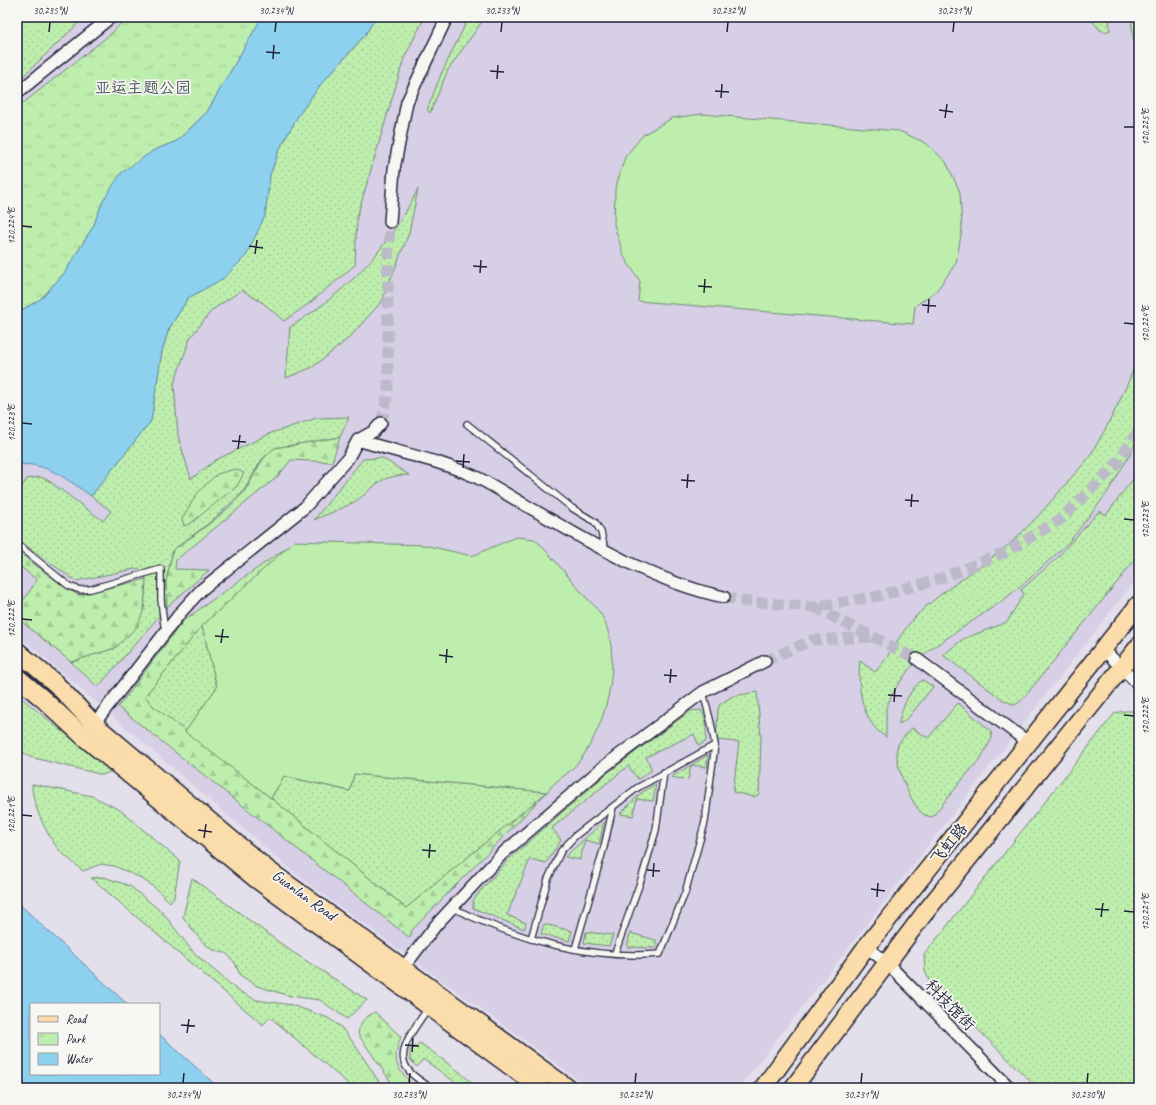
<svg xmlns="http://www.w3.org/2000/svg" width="1156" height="1105" viewBox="0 0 1156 1105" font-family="Caveat,'LXGW WenKai TC',sans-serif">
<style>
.built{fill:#d6cfe6}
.grass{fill:url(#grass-dots);stroke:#708874}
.forest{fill:url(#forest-firs);stroke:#708874}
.park{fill:url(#park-tufts);stroke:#708874}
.garden{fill:#beeead;stroke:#708874}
.water{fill:#8dd1ef;stroke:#628ba7}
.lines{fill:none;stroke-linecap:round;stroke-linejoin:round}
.street-tunnel{stroke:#bcb9c8;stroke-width:11;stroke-dasharray:11 5.5;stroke-linecap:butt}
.lane-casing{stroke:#22223b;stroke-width:8}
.street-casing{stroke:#22223b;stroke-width:14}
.primary-casing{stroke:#22223b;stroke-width:20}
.lane{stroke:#f6f6f2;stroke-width:5.5}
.street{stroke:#f6f6f2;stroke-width:11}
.primary{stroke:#fbddab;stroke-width:17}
.ticks{fill:none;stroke:#22223b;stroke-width:1.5}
.labels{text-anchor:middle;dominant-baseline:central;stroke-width:3.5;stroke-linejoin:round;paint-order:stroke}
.park-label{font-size:16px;fill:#495558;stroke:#f6f6f2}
.street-label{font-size:16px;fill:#22223b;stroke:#f6f6f2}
.neatline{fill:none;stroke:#22223b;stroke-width:1.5}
.ticks-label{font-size:10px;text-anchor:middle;fill:#22223b}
</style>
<defs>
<pattern id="grass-dots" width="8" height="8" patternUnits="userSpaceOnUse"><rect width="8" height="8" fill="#beeead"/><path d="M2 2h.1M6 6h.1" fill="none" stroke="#a3cc96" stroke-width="1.8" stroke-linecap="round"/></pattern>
<pattern id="forest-firs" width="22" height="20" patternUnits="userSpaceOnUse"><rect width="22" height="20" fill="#beeead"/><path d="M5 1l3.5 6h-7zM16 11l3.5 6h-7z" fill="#a3cc96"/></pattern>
<pattern id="park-tufts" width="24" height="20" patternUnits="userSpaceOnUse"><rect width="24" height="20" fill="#beeead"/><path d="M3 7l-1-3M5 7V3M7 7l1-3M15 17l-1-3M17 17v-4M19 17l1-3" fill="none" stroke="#a3cc96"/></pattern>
</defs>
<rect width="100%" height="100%" fill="#e3dfeb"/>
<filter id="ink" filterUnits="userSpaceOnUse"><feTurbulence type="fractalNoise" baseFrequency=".025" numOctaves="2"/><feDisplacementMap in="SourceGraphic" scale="8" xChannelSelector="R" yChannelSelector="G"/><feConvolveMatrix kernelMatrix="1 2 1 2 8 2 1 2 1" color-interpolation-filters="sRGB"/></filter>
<g filter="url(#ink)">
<!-- built -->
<polygon class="built" points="17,17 1139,17 1139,575 739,1088 590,1088 302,879 17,634"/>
<!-- grass -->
<g class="grass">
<polygon points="17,17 85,17 17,82"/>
<polygon points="376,17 425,17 404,58 357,217 355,265 311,302 284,321 263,303 242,290 212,310 190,338 174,384 178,436 191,479 216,460 271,433 317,418 349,417 340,437 275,448 262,459 243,492 213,520 173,550 166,582 167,607 98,687 71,662 115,648 144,609 146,579 139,568 76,581 17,539 17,494 27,479 41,477 49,481 103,521 111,511 91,496 151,421 162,351 169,329 188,298 224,278 265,216 270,175 280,148 298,116 321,84 365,35"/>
<polygon points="469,17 485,17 448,70 430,113 427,110 442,72"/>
<polygon points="1089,17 1109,17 1110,30 1105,32 1100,30"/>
<polygon points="1131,17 1139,17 1139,60 1135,54"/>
<path d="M418,189L409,233L382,301L349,338L313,367L286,378L290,327C349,290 387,251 418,189Z"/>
<path d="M1139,356V433L1131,453L1107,493L1069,542L1028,580L1002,601L928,651L909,669L894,691L886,708V737C862,723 857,687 860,661L875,672C891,655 899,634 916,616C943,589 978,570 1007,546C1029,527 1047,506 1066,484C1074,474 1084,465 1091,454C1110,423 1126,389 1139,356Z"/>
<path d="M382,458L409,475C375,476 378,487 354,502C342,509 327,514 314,520L363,459Z"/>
<polygon points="1139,471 1139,555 1022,700 1015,705 1003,700 943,655 963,639 1007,622 1024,594 1021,590 1058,557 1099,511 1106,515"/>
<polygon points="202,626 217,687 185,732 152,705 145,696"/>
<path d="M923,680L933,687L908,718L899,724C900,711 911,686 923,680Z"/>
<polygon points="757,692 761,738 759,794 754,797 733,792 739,742 716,740 718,710 720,704 733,696"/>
<polygon points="17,694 29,704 111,771 103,775 30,757 17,748"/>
<path d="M958,703L991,731L992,738L982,756L932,817C929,816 925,816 923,814C911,805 894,763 897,748C899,740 907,734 912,728L928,738Z"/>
<polygon points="701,710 706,719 706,741 699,746 694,734 646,757 652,770 638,779 628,766 552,828 561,840 546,863 530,859 507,915 526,923 524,929 473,908 473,901 481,890 509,859 606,774 690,711"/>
<polygon points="1125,711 1139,711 1139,1088 1037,1088 929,981 925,971 924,955 1115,713"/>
<polygon points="708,755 707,767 691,765 688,780 671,777"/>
<polygon points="354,774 547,792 406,908 271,798 284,776 349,791"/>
<path d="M32,784L92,796L120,810L180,861L174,897L170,902L153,886L139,877L114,866L101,864L83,871C75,864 66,857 59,850C47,836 31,802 32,784Z"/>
<polygon points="656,784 653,801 637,799 633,816 620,814 641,793"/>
<polygon points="604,821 599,844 585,840 580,860 565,857"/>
<polygon points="104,877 130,886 163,913 193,952 237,990 256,1000 292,1005 328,1018 341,1027 355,1045 383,1088 353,1088 270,1017 263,1025 91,878"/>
<path d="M192,878L291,951L367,1000L347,1019L320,1000L290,996L257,986L240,975L235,963L226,953C204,951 196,933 183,917Z"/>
<polygon points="544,924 572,931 569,941 541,934"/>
<polygon points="586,932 613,935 609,946 584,943"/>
<polygon points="630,933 656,940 656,948 627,947"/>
<polygon points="420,1043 461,1073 477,1088 463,1088 423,1059 417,1067 410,1060 410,1050"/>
</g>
<!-- forest -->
<g class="forest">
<path d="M340,437L332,462L291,460L277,477L176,560L175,569L209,570L167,607L166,582L173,550C197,533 224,515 243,493C255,478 258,459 275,448Z"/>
<polygon points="235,469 244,473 237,486 191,523 184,526 182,519 196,495 205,485 217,474"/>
<polygon points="293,543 202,626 145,696 152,705 271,798 406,908 547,792 412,930 410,938 118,707 184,620"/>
<polygon points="17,551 67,589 79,595 146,579 144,609 137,627 115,648 71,662 17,618 17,601 21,604 37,580 17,564"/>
<path d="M375,1012L401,1037C393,1057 394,1067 410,1081L404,1088H395L358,1034C360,1022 365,1017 375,1012Z"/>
</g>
<!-- park -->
<polygon class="park" points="127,17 262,17 207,112 177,141 154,150 103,201 93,227 65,272 42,298 17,313 17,108 112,33"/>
<!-- garden -->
<g class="garden">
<polygon points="702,114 899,131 926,143 946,162 960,192 962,229 956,263 937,290 915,306 913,324 638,301 640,281 624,257 614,224 615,190 625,157 643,135 672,118"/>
<path d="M516,537L534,539L541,545C555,561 569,577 583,594C590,602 600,610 604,620C623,663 606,731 575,766C566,776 554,781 547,792L354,774L350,791L284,776L271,798L185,732L217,687L202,626L294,541L424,545L472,556Z"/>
</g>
<!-- water -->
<g class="water">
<path d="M262,17H376L365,35L321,84L298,116L280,148L270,175L265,216L246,256L224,278L188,298L169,329L162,351L151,421L91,496C69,481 46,461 17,465V313L42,298L65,272L93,227L103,201L121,173L154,150L177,141L207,112Z"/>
<polygon points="17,902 127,1004 31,1004 31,1074 159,1074 159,1034 219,1088 17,1088"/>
</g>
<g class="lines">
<!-- street-tunnel -->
<g class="street-tunnel">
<polyline points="381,423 388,393 388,262 390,222"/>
<polyline points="724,597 743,601 814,607 879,596 942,578 1004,553 1061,519 1115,466 1139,430"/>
<polyline points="814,607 917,659"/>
<polyline points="765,661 812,640 876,637"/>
</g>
<defs>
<g id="lane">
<polyline points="467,424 572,508 595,522 601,532 605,550"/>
<polyline points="17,544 69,586 80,590 91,589 161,569 161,600 165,633"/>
<path d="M453,908C516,939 589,960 660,954L685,893L705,822L715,745L711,723L703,692"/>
<polyline points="531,939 548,879 561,851 575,836 637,788 715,745"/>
<polyline points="575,949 604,847 613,807"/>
<polyline points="615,953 642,877 656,830 664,772"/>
<path d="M428,1008C419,1023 394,1050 407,1068C412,1077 423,1082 431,1088"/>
</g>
<g id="street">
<polyline points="17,93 111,17"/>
<polyline points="390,222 394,169 407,102 447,17"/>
<path d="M358,440C396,452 444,461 480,479C496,487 511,497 527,506C591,543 651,581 724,597"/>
<polyline points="1103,649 1139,685"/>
<polyline points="917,659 1029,743"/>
<polyline points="94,724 181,612 201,590 305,507 348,458 358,440 374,431 381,423"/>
<polyline points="866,947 887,963 1010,1088"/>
<polyline points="404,967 436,925 502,854 602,768 703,692 765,661"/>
</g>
<g id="primary">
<polyline points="17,651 56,684 94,724 267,869 568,1088"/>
<polyline points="17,677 43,699 85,738 256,879 540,1088"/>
<polyline points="763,1088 866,947 1139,604"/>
<polyline points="793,1088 923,915 1139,646"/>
</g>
</defs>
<!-- lane casing -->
<use href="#lane" class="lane-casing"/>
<!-- street casing -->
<use href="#street" class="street-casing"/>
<!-- primary casing -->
<use href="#primary" class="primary-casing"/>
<!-- lane -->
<use href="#lane" class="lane"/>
<!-- street -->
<use href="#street" class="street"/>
<!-- primary -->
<use href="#primary" class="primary"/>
</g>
</g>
<!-- ticks -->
<path class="ticks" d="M49,32L50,22M275,32L276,22M501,32L502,22M727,32L728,22M953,32L954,22M266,52L280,53M273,59L274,45M490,71L504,72M497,79L498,65M715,91L729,92M721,98L722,84M939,110L953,112M945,118L947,104M1124,127H1134M22,226L32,227M249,246L263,248M255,254L257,240M473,266L487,267M480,273L481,260M698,286L712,287M704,293L705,279M922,305L936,306M928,313L929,299M1124,323L1134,324M22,423L32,424M232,441L246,442M238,449L240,435M456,461L470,462M463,468L464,454M681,480L695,481M687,488L688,474M905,500L919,501M911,507L912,494M1124,519L1134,520M22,619L32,620M215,636L229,637M221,643L223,629M439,655L453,657M446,663L447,649M664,675L677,676M670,683L671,669M888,695L902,696M894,702L895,688M1124,715L1134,716M22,815L32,816M198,830L212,832M204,838L206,824M422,850L436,851M429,858L430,844M647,870L660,871M653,877L654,863M871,889L885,891M877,897L878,883M1095,909L1109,910M1124,911L1134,912M1101,917L1103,903M181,1025L195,1026M187,1033L189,1019M405,1045L419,1046M412,1052L413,1038M183,1083L184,1073M409,1083L410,1073M635,1083L636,1073M861,1083L862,1073M1087,1083L1088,1073"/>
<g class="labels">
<!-- park labels -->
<g class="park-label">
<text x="143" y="88">亚运主题公园</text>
</g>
<!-- street labels -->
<g class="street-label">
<text transform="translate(949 844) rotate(-51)">飞虹路</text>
<text transform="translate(304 895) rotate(36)">Guanlan Road</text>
<text transform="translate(950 1005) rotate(46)">科技馆街</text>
</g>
</g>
<!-- margin -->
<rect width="1156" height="1105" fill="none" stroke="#f6f6f2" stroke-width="44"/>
<!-- legend -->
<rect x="30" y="1003" width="130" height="72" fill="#f6f6f2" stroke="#a1a1a9"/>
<rect x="38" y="1016" width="20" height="6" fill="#fbddab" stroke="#a1a1a9"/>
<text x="66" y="1023" font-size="12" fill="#22223b">Road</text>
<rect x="38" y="1033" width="20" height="12" fill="url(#park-tufts)" stroke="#a1a1a9"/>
<text x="66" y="1043" font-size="12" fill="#22223b">Park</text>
<rect x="38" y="1053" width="20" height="12" fill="#8dd1ef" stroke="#a1a1a9"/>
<text x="66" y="1063" font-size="12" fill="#22223b">Water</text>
<rect x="22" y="22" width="1112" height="1061" class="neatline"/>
<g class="ticks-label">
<text x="50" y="14">30.235°N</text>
<text x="276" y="14">30.234°N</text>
<text x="502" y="14">30.233°N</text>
<text x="728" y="14">30.232°N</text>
<text x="954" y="14">30.231°N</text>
<text transform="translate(1145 127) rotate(-90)" y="4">120.225°E</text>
<text transform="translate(11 226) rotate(-90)" y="4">120.224°E</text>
<text transform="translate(1145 324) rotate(-90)" y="4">120.224°E</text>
<text transform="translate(11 423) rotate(-90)" y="4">120.223°E</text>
<text transform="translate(1145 520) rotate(-90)" y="4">120.223°E</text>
<text transform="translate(11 619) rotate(-90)" y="4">120.222°E</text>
<text transform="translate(1145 716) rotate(-90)" y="4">120.222°E</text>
<text transform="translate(11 815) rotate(-90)" y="4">120.221°E</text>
<text transform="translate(1145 912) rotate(-90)" y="4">120.221°E</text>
<text x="183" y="1098">30.234°N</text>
<text x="409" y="1098">30.233°N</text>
<text x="635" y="1098">30.232°N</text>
<text x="861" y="1098">30.231°N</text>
<text x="1087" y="1098">30.230°N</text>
</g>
</svg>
